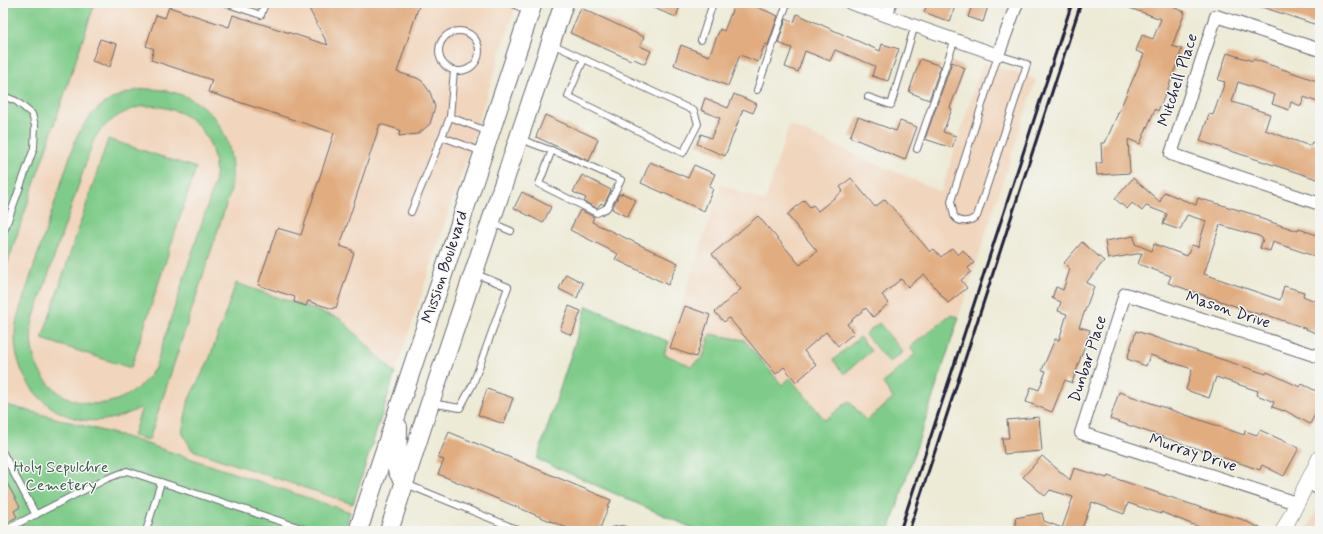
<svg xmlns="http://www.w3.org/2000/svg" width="1323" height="534" viewBox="0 0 1323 534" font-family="Mynerve,sans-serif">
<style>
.built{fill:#f1d5bd}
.green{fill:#7fcc8a;stroke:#507762;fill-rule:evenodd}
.building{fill:#e1ac7f}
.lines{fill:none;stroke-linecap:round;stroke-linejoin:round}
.service-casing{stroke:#696871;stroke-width:8}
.minor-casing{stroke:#696871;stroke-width:14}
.tertiary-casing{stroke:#696871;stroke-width:16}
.primary-casing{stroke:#696871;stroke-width:20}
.service{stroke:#fff;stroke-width:6}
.minor{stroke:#fff;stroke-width:12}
.tertiary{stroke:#fff;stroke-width:15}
.primary{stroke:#fff;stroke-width:18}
.rail{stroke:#22223b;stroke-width:3}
.labels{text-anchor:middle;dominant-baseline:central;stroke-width:3;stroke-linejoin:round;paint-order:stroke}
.street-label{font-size:16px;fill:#22223b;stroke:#f6f6f2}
.park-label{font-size:16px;fill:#435e57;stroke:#f6f6f2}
</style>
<rect width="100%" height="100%" fill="#f6f6f2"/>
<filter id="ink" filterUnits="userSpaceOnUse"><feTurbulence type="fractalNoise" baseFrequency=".025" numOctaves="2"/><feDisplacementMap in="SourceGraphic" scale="8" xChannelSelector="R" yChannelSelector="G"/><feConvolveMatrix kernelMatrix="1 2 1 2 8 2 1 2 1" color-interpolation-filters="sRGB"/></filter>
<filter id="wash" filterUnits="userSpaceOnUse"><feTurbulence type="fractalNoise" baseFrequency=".012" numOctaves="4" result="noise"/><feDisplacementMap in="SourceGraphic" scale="16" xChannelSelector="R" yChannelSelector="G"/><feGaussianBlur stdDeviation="0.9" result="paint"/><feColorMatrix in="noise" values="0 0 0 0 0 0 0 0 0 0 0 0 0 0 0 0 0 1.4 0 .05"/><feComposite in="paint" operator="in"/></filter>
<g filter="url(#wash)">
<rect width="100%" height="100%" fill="#edead6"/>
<!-- built -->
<g class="built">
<polygon points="95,3 517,3 350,512 129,438 3,404 3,277"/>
<polygon points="983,62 1036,80 889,531 699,531 537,459 587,306 669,342 721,184 765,202 789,125 941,192"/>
<polygon points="1320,504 1320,531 1306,531"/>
</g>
<!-- green -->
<g class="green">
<polygon points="3,3 95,3 3,277"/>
<path d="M144,89C205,88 239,131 231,190L149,440L133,436L142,407C125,416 105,423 84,420C35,413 5,361 18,315L76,138C92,108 110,95 144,89ZM142,106C189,104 219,134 215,182L155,368C111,436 18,400 33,320L94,139C106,121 121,112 142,106Z"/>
<polygon points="108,139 196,168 131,368 42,339"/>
<polygon points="236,283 341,319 395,373 353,504 192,450 182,432 189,399 209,360"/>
<polygon points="587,306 669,342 664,354 691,366 703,357 710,334 744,340 782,385 790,378 825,420 849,401 866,421 893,398 883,383 915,354 910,347 950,315 959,317 889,531 699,531 537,459"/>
<polygon points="879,323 903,352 889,363 865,334"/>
<polygon points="860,337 871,351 844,374 833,360"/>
<polygon points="3,404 129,438 350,512 344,531 3,531"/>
</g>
<g id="blocks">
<!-- building -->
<g class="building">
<polygon points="306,3 420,3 397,72 417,78 422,81 430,92 435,107 430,124 418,134 399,136 400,130 380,124 340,246 352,250 352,252 354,253 336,308 334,307 333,309 308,301 306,306 294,302 295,297 258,285 277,228 301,235 334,133 208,92 212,80 151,60 154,49 146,46 156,15 165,18 169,7 229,27 233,15 328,45"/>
<polygon points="641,3 681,3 676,17"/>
<polygon points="735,3 748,3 778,16 768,45 765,44 758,62 740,55 728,86 674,65 681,45 709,56 720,29 724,31"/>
<polygon points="928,3 947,3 955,6 950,22 924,12"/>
<polygon points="973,3 989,3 983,22 968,17"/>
<polygon points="1121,3 1177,3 1173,7 1185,12 1172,46 1182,49 1169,86 1158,111 1155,109 1140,144 1128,139 1130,173 1097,175 1096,163 1102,163 1101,143 1105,143 1144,54 1136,51 1142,35 1153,39 1161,19 1121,5"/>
<polygon points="1260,3 1320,3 1320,26 1259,6"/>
<polygon points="581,8 644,37 640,46 651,51 645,64 634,59 633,61 570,33"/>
<polygon points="797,14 880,51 882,44 899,49 888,81 872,76 875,66 835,50 830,61 805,51 798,72 785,67 792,48 778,43 786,19 794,22"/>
<polygon points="100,39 117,44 110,67 92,61"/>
<polygon points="1227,53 1253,61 1253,59 1320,82 1320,103 1304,97 1301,106 1291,102 1289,110 1272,104 1275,95 1238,82 1232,102 1270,114 1265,130 1310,146 1312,142 1320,145 1320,180 1200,141 1209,114 1213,115 1225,82 1218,80"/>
<polygon points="920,59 941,66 929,100 909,92"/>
<polygon points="952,62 965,68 950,108 952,109 943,132 956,136 952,148 925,139"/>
<polygon points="734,94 757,104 753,113 743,109 725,156 697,144 701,134 711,138 720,118 701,110 705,98 728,108"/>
<polygon points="545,115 598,139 589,161 536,137"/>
<polygon points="858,117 896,131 900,121 917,127 905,160 850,137"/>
<polygon points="650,162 688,178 694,165 715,174 709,187 713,189 704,211 641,183"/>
<polygon points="582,175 611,190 604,205 601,203 597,208 584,202 586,198 573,192"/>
<polygon points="851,178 875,207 885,199 930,252 934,249 941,257 952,248 958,255 963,250 974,263 968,268 971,272 961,280 967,288 948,303 924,274 908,287 901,279 882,295 889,303 873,317 866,308 847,324 854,333 838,346 826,332 804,351 816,365 796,382 784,367 776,374 729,318 724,322 715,312 741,289 712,254 758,216 800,265 817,251 787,215 804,200 810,207 813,205 818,211 843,191 840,187"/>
<polygon points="1133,178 1160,202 1164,192 1196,205 1198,198 1259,216 1259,218 1298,231 1299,229 1320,236 1320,258 1273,242 1270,251 1260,248 1263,239 1259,236 1220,225 1204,274 1280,300 1284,286 1304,292 1303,296 1320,303 1320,335 1299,326 1261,313 1261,315 1168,283 1171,276 1138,264 1142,253 1108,259 1105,241 1134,236 1135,244 1152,251 1154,244 1187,256 1192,245 1198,247 1206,221 1187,215 1180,230 1163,224 1167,214 1146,206 1142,211 1132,203 1127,209 1115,199"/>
<polygon points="522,192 551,207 543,223 514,208"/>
<polygon points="622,193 636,200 627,217 612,209 619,194 621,195"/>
<polygon points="580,210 594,217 592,222 678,263 668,285 615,259 618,254 570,230"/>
<polygon points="1082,242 1104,261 1086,283 1094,286 1079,327 1090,330 1072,383 1065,380 1052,412 1026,402 1031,387 1039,390 1046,371 1042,370 1055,339 1059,340 1067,314 1058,311 1061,302 1052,298 1056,287 1063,290 1070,269 1064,263"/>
<polygon points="566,274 583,283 577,298 559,289"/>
<polygon points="569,306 581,311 572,335 560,330"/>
<polygon points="685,306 710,315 696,357 670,348"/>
<polygon points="1136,331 1266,374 1267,372 1300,387 1302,384 1320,393 1320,405 1310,424 1284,410 1284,411 1272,407 1274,402 1257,395 1258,391 1216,377 1209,398 1186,390 1192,369 1150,355 1146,366 1127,359"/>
<polygon points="487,389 513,398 504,424 478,415"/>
<polygon points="1119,392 1244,435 1245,431 1257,435 1260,430 1299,448 1284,476 1262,465 1260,470 1110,419"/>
<polygon points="1039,417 1042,451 1004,454 1002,438 1009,438 1007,420"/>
<polygon points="449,432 611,500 599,531 574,531 438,474 444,460 438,458"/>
<polygon points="1042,456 1070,480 1074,468 1107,478 1108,476 1205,509 1241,519 1266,531 1198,531 1199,527 1161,512 1161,514 1128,503 1124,514 1092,502 1081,531 1017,531 1015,518 1042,513 1044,521 1062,528 1073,497 1050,490 1045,496 1023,477"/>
<polygon points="3,476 20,507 14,511 17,517 3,525"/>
</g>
</g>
</g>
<g filter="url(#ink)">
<use href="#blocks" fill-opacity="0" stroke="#696871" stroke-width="1"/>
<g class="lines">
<defs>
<g id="service">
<polyline points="225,3 261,15 265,3"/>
<polyline points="511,3 528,11"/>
<circle cx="459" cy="51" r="20"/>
<polyline points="701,40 713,3"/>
<polyline points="552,44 584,59"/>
<path d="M998,55L1027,64L977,216C970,222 960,224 954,216L951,201Z"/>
<polygon points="584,59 694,111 698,124 683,153 568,96"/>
<polyline points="757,90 787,3"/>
<polyline points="3,96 16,101 32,114 35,126 34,148 3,234"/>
<polyline points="868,97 891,105 915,25"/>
<polyline points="450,117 489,132"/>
<polyline points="443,137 482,152"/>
<polyline points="520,139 569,157 621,180 607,208 597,213 539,184 552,150"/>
<polyline points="917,149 955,39"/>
<polyline points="411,212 450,117 454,70"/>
<polyline points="492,223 511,231"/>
<polyline points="431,403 460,408 473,384 508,287 476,274"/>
<polyline points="3,453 36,515"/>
<polyline points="406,484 521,531"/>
<polyline points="1307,485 1320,493"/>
<polyline points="3,531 106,479 127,471 310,531"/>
<polyline points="146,531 161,482"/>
<polyline points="612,531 622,529 627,531"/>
</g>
<g id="minor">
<polyline points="850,3 998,55 1017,3"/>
<polyline points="887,15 890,3"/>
<polyline points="1320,50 1216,16 1171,154 1320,204"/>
<polyline points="1296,503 1081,433 1125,294 1320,357"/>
</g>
<polyline id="tertiary" points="1283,531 1320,457"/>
<g id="primary">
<polyline points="398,427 397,470 404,483"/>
<polyline points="358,531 533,3"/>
<polyline points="389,531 426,415 564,3"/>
</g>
</defs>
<!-- service casing -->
<use href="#service" class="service-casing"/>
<!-- minor casing -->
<use href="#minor" class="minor-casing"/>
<!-- tertiary casing -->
<use href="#tertiary" class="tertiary-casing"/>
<!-- primary casing -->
<use href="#primary" class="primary-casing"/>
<!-- service -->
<use href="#service" class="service"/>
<!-- minor -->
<use href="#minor" class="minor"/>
<!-- tertiary -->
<use href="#tertiary" class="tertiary"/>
<!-- primary -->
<use href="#primary" class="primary"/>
<!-- rail -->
<g class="rail">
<polyline points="900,531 1072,3"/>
<polyline points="909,531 1081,3"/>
</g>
</g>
</g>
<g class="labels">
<!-- street labels -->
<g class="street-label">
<text transform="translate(1178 80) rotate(-72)">Mitchell Place</text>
<text transform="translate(445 267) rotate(-72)">Mission Boulevard</text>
<text transform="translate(1228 310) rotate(18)">Mason Drive</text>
<text transform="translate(1088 359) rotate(-72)">Dunbar Place</text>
<text transform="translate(1193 453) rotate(18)">Murray Drive</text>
</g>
<!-- park labels -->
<g class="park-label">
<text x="61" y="467">Holy Sepulchre<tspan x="61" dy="18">Cemetery</tspan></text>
</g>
</g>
<!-- margin -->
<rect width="1323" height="534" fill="none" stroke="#f6f6f2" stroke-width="16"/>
</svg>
